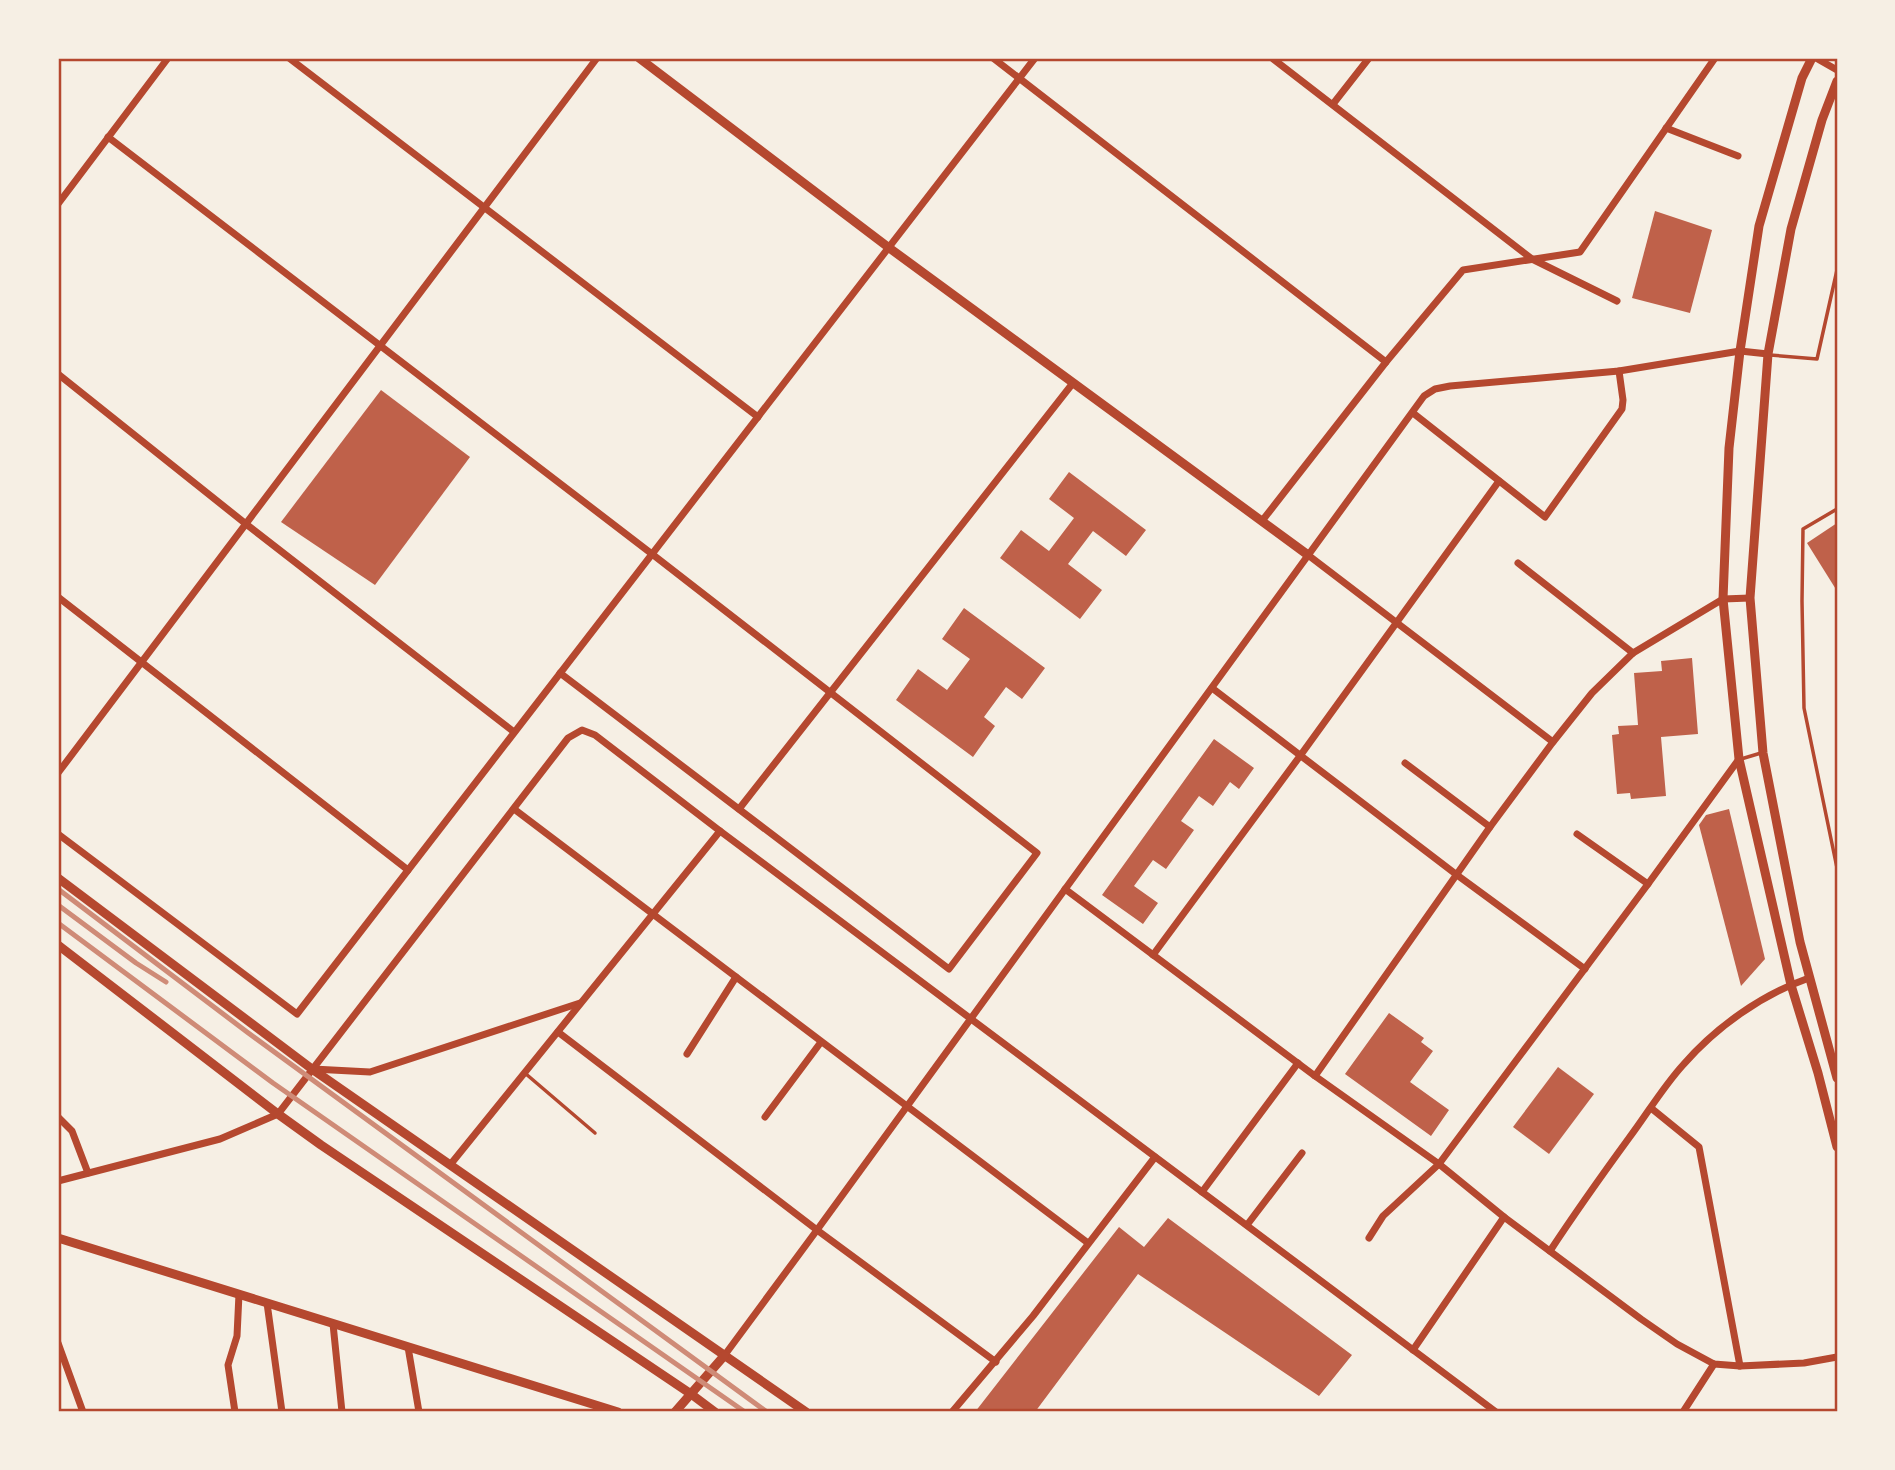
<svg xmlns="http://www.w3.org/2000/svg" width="1895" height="1470" viewBox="0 0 1895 1470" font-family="'Times New Roman',serif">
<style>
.building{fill:#bf614a}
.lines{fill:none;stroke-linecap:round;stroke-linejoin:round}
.service{stroke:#b5482f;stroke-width:3.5}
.minor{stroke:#b5482f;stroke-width:7}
.tertiary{stroke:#b5482f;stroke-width:9}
.rail{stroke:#cf8b77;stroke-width:5}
.neatline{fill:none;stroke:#b5482f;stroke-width:2.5}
</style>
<rect width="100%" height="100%" fill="#f6efe4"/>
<!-- building -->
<g class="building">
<polygon points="1655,211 1712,230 1690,313 1632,298"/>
<polygon points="381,390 470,457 375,585 281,522"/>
<polygon points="1069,472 1146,530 1126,556 1093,531 1068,564 1102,590 1080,619 1000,558 1021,530 1049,551 1074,518 1049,499"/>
<polygon points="1837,523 1837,591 1807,543"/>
<polygon points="964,608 1045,668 1022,699 1006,687 984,717 995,726 973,757 896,700 918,669 947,690 970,659 942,639"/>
<polygon points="1692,658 1698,734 1661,737 1666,796 1631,799 1630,793 1617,794 1612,735 1619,734 1618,726 1638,725 1634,673 1662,671 1661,661"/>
<polygon points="1214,739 1254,768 1239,789 1230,782 1213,806 1199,796 1181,821 1194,830 1166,869 1153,860 1134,886 1158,903 1143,924 1102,895"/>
<polygon points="1729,809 1765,959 1741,986 1699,825 1706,815"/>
<polygon points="1389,1013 1424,1038 1421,1042 1433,1051 1410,1082 1449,1110 1431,1136 1345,1074"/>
<polygon points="1558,1067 1594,1094 1549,1154 1513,1127"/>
<polygon points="1168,1218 1352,1355 1319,1396 1138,1274 1035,1412 975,1412 1119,1227 1144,1247"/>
</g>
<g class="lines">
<!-- service -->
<g class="service">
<polyline points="1770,355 1817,359 1837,270"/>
<polyline points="1837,509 1803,529 1802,601 1804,708 1837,868"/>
<polyline points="1741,759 1761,753"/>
<polyline points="526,1074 595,1133"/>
</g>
<!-- minor -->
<g class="minor">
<polyline points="289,58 758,417"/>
<polyline points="993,58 1386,362"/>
<polyline points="1272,58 1532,259 1617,301"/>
<polyline points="1816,58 1837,70"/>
<polyline points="1333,104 1369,58"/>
<polyline points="1666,128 1738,156"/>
<polyline points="108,137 652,554 1037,853 949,969 560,673"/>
<polyline points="58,204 168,58"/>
<polyline points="58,374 246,524 514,732"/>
<polyline points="1413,413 1545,517 1622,409 1623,400 1619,371"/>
<polyline points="1262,521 1386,362 1463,270 1580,252 1715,58"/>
<polyline points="1308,555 1553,742"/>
<polyline points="1518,563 1633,653"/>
<polyline points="58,597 408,870"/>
<polyline points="1212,688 1457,875 1585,969"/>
<polyline points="1405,763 1490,827"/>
<polyline points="58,773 597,58"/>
<polyline points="514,809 1088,1243"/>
<polyline points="739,809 1073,383"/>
<polyline points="58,834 297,1014 1035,58"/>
<polyline points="1577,834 1648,884"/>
<polyline points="1065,889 1315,1076 1439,1164 1504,1217 1641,1319 1677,1344 1714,1364 1740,1366 1804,1363 1837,1357"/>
<polyline points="1153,955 1300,756 1499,481"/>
<polyline points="558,1032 817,1230 996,1362"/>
<polyline points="687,1054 736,977"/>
<polyline points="313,1069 370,1072 580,1003"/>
<polyline points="1315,1076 1490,827 1553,742 1592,693 1633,653 1723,599 1750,598"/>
<polyline points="1651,1108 1699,1147 1740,1366"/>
<polyline points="58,1117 72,1131 88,1173"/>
<polyline points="765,1117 821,1042"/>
<polyline points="450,1165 720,831"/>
<polyline points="58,1181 220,1139 278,1114 568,738 582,730 595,735 720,831 1496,1412"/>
<polyline points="1202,1192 1298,1063"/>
<polyline points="1247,1225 1302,1153"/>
<polyline points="1369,1238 1383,1216 1439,1164 1648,884 1739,759"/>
<path d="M1550,1251C1575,1213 1602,1175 1629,1138C1647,1114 1663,1087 1683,1065C1716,1027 1761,995 1809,978"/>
<polyline points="267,1303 282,1412"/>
<polyline points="333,1324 342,1412"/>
<polyline points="58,1343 83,1412"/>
<polyline points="408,1347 419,1412"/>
<polyline points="1413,1350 1504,1217"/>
<polyline points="724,1356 817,1230 1424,396 1435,389 1450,386 1619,371 1740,351 1768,354"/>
<polyline points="235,1412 228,1365 237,1336 239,1294"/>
<polyline points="952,1412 1033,1316 1155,1157"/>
<polyline points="1683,1412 1714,1364"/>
</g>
<!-- tertiary -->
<g class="tertiary">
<polyline points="639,58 888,247 1308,555"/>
<polyline points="1812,58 1802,78 1759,226 1740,351 1729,448 1723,599 1739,759 1791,985 1818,1073 1837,1147"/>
<polyline points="1837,81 1822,120 1791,229 1768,354 1750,598 1763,753 1800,942 1837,1078"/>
<polyline points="58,878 312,1069 806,1412"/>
<polyline points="58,945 278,1114 321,1145 691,1394 715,1412"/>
<polyline points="58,1238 618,1412"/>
<polyline points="675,1412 724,1356"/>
</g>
<!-- rail -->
<g class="rail">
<polyline points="58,889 247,1032 767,1412"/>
<polyline points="58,905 136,963 166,982"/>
<polyline points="58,923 273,1083 745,1412"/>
</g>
</g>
<!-- border -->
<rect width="1895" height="1470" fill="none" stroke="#f6efe4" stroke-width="119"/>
<rect x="60" y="60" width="1776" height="1350" class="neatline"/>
</svg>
